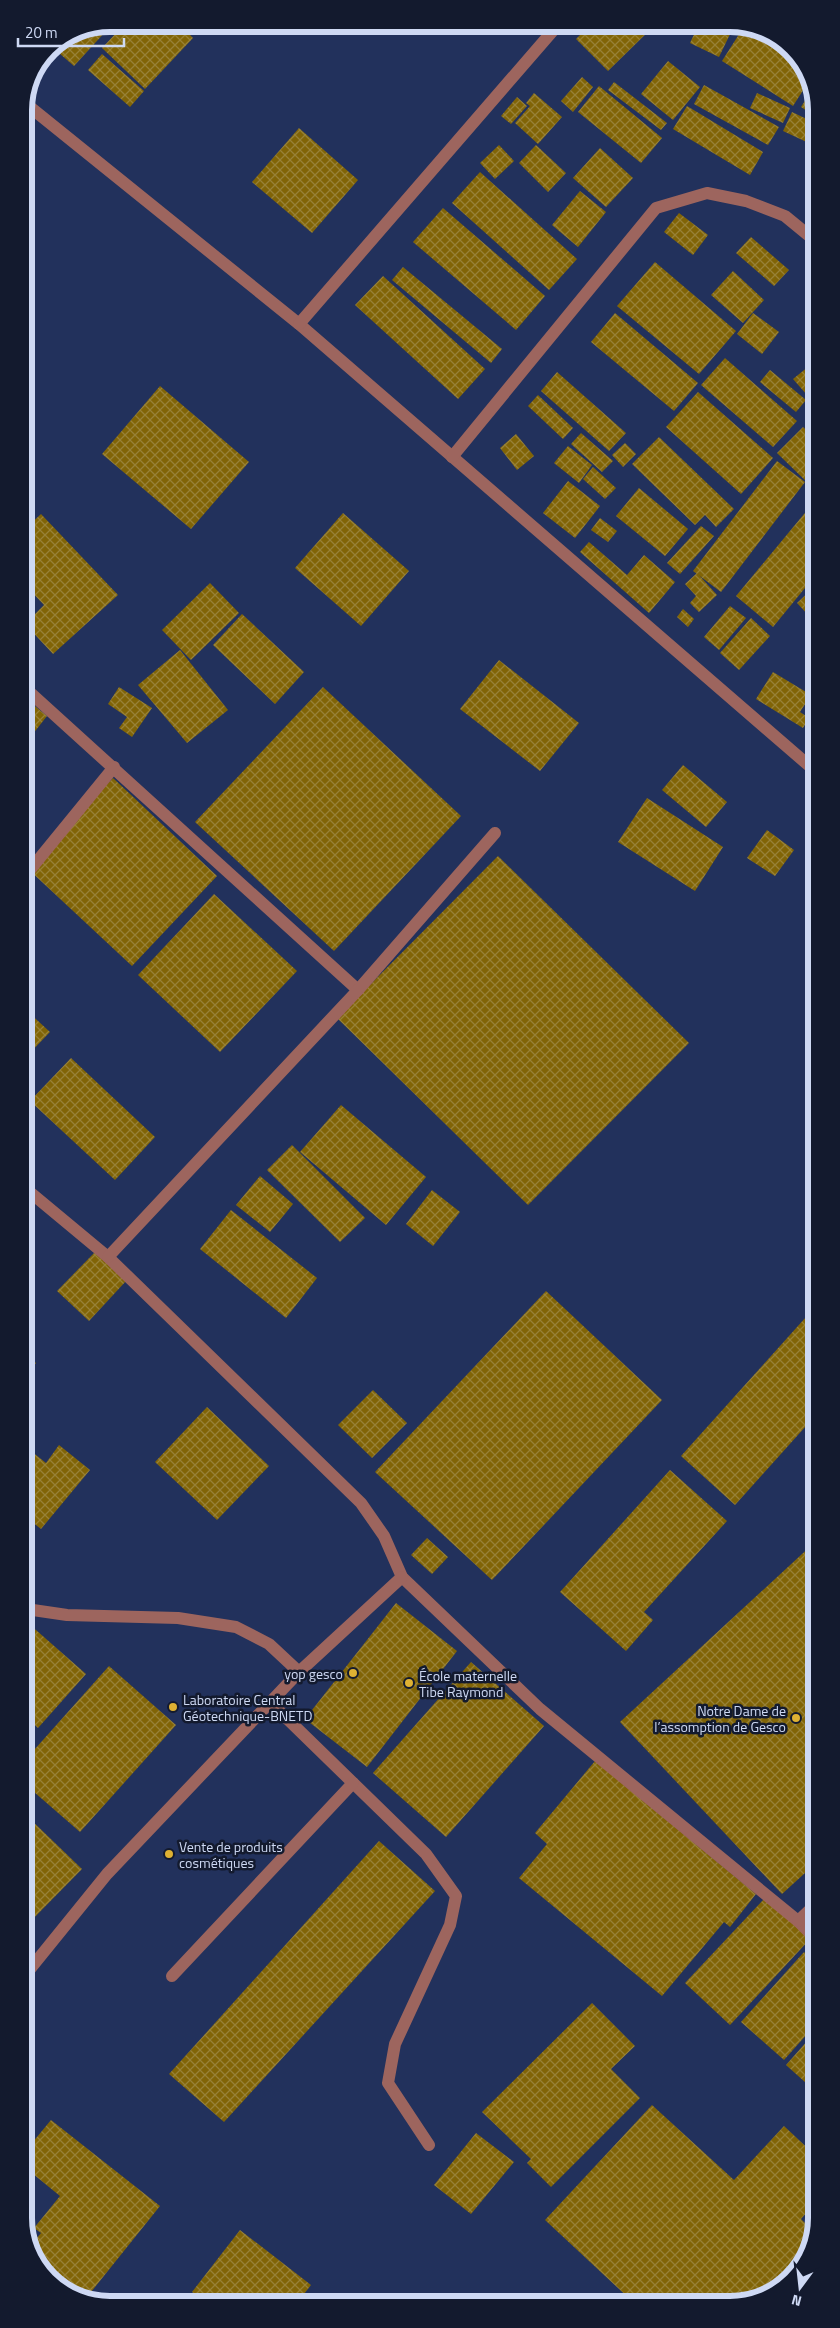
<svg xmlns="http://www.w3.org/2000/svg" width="840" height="2328" viewBox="0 0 840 2328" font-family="'Titillium Web',sans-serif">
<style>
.building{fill:url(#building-cross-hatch)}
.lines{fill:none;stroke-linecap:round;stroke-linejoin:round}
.minor{stroke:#9d655e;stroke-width:12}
.poi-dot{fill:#deb133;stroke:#131a2e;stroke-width:2}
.labels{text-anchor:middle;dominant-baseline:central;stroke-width:5;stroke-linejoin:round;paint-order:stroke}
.poi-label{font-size:14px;fill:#ced9f4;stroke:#131a2e;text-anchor:start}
.rim{fill:none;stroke:#ced9f4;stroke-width:6}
</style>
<defs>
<pattern id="building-cross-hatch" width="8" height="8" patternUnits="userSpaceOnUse" patternTransform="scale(1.25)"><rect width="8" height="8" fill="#816406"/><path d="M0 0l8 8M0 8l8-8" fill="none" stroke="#978137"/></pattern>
</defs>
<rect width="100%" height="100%" fill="#22315c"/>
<!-- building -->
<g class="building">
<polygon points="699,24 730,24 734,26 719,57 690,43"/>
<polygon points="590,25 655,25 608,71 576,39"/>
<polygon points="743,28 796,62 809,81 793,106 722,61"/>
<polygon points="184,29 193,38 145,89 102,48 119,30"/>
<polygon points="77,30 107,30 74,66 52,47"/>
<polygon points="102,54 144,91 130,107 88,70"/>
<polygon points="668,61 700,87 673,120 641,94"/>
<polygon points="582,77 593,87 573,112 561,101"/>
<polygon points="614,82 667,123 661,130 608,90"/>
<polygon points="704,85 779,127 768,145 694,104"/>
<polygon points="599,86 662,138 641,163 578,112"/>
<polygon points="813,88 813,115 801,107"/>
<polygon points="534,93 562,117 538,144 515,123 530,106 526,103"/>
<polygon points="757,93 790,108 783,123 750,108"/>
<polygon points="517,97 527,106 511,124 501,116"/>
<polygon points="687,106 763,152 750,175 673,129"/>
<polygon points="792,112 813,122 813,145 783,131"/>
<polygon points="299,128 358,180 312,233 252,182"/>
<polygon points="499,145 514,161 495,179 480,163"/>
<polygon points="536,145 566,173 548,192 519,163"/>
<polygon points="600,148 633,178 606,207 573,178"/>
<polygon points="480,172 577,259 549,290 452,203"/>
<polygon points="580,191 606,212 578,247 552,225"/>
<polygon points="443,208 545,296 516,330 413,242"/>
<polygon points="679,213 708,235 693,255 664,232"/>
<polygon points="751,237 789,270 774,286 736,253"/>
<polygon points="655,262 736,331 699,374 617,306"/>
<polygon points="403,267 502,349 491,363 392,280"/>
<polygon points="733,271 764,300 743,323 711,295"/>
<polygon points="383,276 485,369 458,399 355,305"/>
<polygon points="615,313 698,383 674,411 591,342"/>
<polygon points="753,313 779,332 762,354 737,334"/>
<polygon points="725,358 797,421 773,447 701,385"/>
<polygon points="814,362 814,403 793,379"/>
<polygon points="770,370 806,400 796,412 760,382"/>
<polygon points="557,372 626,433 609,451 541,391"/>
<polygon points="160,386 249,462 191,529 102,454"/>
<polygon points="698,392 773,458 741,494 666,427"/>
<polygon points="538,395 573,428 563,439 528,406"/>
<polygon points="803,427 814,437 814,489 777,453"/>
<polygon points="581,433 613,461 602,472 571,444"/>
<polygon points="516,434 534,456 517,470 500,448"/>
<polygon points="659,437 734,509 716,527 705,515 695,525 632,464"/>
<polygon points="625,443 636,454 623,467 612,455"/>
<polygon points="568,446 592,465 579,483 554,463"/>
<polygon points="777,461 805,482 721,592 693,571"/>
<polygon points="593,467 616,488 605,499 583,479"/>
<polygon points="568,481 600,506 575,538 543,513"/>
<polygon points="639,488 688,529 665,556 616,516"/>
<polygon points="814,502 814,577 773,627 736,596"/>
<polygon points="343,513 409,571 361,626 295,568"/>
<polygon points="41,514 118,595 53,654 25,624 44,605 25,585 24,530"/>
<polygon points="600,518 617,531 608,542 591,530"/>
<polygon points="701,526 714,536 680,574 667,563"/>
<polygon points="589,542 627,575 644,555 675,582 649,613 580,552"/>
<polygon points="697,573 717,595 699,612 690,603 696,596 685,584"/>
<polygon points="210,583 239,613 191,660 162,630"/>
<polygon points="814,587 814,613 810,617 797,603"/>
<polygon points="730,606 746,618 719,650 704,637"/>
<polygon points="683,609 694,619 688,627 677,617"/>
<polygon points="242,614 304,672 275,704 213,645"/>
<polygon points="751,618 770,636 739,670 720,653"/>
<polygon points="180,650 228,710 187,743 138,685"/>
<polygon points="499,660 579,723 540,771 460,709"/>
<polygon points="773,672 811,695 800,712 809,718 803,728 756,699"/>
<polygon points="119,687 152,708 132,737 119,728 127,717 108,704"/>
<polygon points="323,687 461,816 334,951 195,822"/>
<polygon points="814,695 814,714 805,708"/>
<polygon points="25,698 47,716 25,744"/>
<polygon points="683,765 727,802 706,827 662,790"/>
<polygon points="113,778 217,876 132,966 27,868"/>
<polygon points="647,798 723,847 695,891 618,842"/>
<polygon points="767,830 794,850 775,876 747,858"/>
<polygon points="498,856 689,1043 528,1205 337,1018"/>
<polygon points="214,894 297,971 220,1052 138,975"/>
<polygon points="25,1009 50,1032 25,1058"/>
<polygon points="71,1058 155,1137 115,1180 30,1101"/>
<polygon points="341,1105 426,1177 386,1225 300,1152"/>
<polygon points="292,1145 365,1218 340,1242 267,1170"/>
<polygon points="260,1176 293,1204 270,1232 236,1205"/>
<polygon points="432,1190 460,1212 433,1246 406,1224"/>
<polygon points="231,1210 317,1278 286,1318 200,1249"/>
<polygon points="96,1251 127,1280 89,1321 57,1291"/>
<polygon points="546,1291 662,1400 492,1580 375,1472"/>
<polygon points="815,1307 815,1416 735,1505 681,1456"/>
<polygon points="26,1354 36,1363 26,1375"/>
<polygon points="373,1390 407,1423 372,1458 338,1425"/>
<polygon points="207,1407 269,1466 217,1520 155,1462"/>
<polygon points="59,1445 90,1470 41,1529 26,1517 26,1447 46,1463"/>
<polygon points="670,1470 727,1521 644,1612 653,1620 626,1651 560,1592"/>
<polygon points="427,1538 448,1557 432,1574 411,1555"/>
<polygon points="815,1542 816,1863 782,1894 620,1722"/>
<polygon points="396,1603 457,1651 367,1767 305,1719"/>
<polygon points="28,1623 86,1674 38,1728 26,1717 26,1626"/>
<polygon points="471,1662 544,1726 446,1837 373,1773"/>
<polygon points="109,1666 176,1725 80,1832 26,1785 26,1759"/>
<polygon points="595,1761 756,1894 730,1927 724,1922 662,1996 519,1878 547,1844 535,1833"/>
<polygon points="26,1815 82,1869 26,1926"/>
<polygon points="379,1841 435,1891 224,2122 169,2074"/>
<polygon points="766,1897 811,1938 730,2025 685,1983"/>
<polygon points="804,1952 816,1963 816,2024 784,2060 741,2022"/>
<polygon points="592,2003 635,2046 611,2069 640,2098 551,2187 527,2163 531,2159 482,2112"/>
<polygon points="816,2031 816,2092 786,2065"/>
<polygon points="652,2105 734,2180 784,2126 816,2156 816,2202 801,2219 812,2230 798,2271 753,2301 633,2302 545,2220"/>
<polygon points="51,2120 160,2206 87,2297 53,2283 30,2246 41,2233 34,2228 60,2196 27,2169 27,2149"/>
<polygon points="476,2133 514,2162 471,2214 434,2185"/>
<polygon points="240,2230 311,2285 297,2303 207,2304 192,2292"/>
</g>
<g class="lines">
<!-- minor -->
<g class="minor">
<polyline points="25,103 299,324 814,770"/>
<polyline points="299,324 557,26"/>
<polyline points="452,457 656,208 707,193 746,201 785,216 813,239"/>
<polyline points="25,688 358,990"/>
<polyline points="25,876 114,767"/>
<polyline points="25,1188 108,1257 361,1503 384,1536 402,1577 540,1709 798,1921 816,1939"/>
<polyline points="108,1257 358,990 495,833"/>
<polyline points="26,1609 67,1615 178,1618 236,1627 269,1644 299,1672"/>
<polyline points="271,1703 426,1854 456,1896 450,1925 395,2044 388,2083 429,2145"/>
<polyline points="798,1921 816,1904"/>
<polyline points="26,1974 107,1874 299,1672 402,1577"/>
<polyline points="172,1976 353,1783"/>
</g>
</g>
<!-- markers -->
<g class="poi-dot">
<circle cx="353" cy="1673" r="5"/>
<circle cx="409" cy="1683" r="5"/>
<circle cx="173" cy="1707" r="5"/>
<circle cx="796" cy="1718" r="5"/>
<circle cx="169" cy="1854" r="5"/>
</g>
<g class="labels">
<!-- poi labels -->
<g class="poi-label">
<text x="343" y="1673" text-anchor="end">yop gesco</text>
<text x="419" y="1675">École maternelle<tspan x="419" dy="16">Tibe Raymond</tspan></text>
<text x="183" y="1699">Laboratoire Central<tspan x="183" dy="16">Géotechnique-BNETD</tspan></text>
<text x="786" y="1710" text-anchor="end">Notre Dame de<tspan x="786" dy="16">l’assomption de Gesco</tspan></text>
<text x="179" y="1846">Vente de produits<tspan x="179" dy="16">cosmétiques</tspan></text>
</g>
</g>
<!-- crop -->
<path d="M0 0H840V2328H0ZM110 32H730A78 78 0 0 1 808 110V2218A78 78 0 0 1 730 2296H110A78 78 0 0 1 32 2218V110A78 78 0 0 1 110 32Z" fill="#131a2e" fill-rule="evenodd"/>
<path class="rim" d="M110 32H730A78 78 0 0 1 808 110V2218A78 78 0 0 1 730 2296H110A78 78 0 0 1 32 2218V110A78 78 0 0 1 110 32Z"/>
<!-- north arrow -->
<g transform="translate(800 2288) rotate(195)" stroke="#131a2e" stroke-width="4" paint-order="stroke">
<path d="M0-4L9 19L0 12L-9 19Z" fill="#ced9f4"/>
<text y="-8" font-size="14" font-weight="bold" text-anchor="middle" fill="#ced9f4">N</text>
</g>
<!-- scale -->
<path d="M18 38v8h106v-8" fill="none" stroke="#ced9f4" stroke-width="2.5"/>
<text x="25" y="38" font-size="15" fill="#ced9f4" stroke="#131a2e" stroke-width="4" paint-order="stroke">20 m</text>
</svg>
